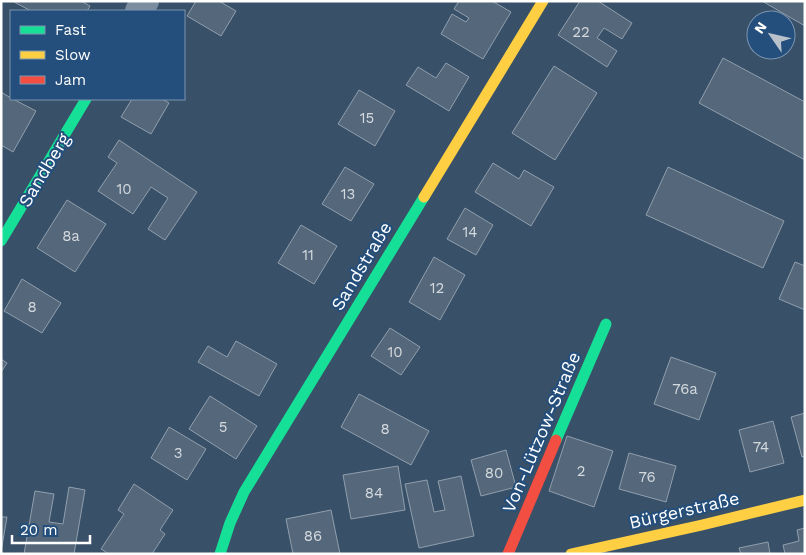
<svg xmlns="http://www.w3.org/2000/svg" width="806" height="555" viewBox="0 0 806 555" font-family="'Work Sans',sans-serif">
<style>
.building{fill:#55687b;stroke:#909fad}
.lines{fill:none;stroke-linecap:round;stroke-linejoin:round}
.street{stroke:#7c8d9f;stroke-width:28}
.fast{stroke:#16e098;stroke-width:11}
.slow{stroke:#ffcf43;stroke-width:11}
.jam{stroke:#f24e42;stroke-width:11}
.labels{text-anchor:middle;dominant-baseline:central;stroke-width:4;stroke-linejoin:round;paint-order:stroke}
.number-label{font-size:15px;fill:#d4d9de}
.street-label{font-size:18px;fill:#fff;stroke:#244f7c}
</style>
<rect width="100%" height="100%" fill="#385068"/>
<!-- building -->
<g class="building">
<polygon points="15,1 81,1 90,6 87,11 31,11 14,2"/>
<polygon points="196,1 219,1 236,11 221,36 187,16"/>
<polygon points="459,1 492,1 511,12 483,59 441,34 452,14 466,22 469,18 454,9"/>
<polygon points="580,1 598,1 632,23 622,39 604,28 597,38 617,51 607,67 558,35"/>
<polygon points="762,1 805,1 805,26"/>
<polygon points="723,58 805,102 805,160 699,103"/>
<polygon points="446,63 469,77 449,111 406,85 418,67 436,78"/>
<polygon points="554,66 597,93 555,160 512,133"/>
<polygon points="359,90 395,111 375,146 338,124"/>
<polygon points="1,92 11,98 11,99 13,99 36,111 13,152 1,145"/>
<polygon points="132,99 162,99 169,103 151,134 121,117"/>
<polygon points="119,140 197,192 165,240 148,229 168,198 151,187 133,214 98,191 117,163 108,157"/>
<polygon points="493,163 519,179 524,170 554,187 531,226 475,192"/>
<polygon points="345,167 374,184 351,221 322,204"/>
<polygon points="668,167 784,221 763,268 646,215"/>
<polygon points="67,200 106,224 75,272 37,248"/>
<polygon points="465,208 493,225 476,255 447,239"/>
<polygon points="301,225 337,246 314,284 278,263"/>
<polygon points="434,257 465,275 440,320 409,302"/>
<polygon points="795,262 805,266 805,310 779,299"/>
<polygon points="22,279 61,303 42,333 4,311"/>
<polygon points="390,328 420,347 401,375 371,356"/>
<polygon points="236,341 277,364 259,396 198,362 208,346 227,357"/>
<polygon points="671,357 716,373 699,420 654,404"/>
<polygon points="1,359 7,363 1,372"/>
<polygon points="359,394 429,431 411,465 341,427"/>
<polygon points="210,396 257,426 236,459 189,429"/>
<polygon points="805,413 805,456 802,457 791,417"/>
<polygon points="773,421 784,463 750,472 739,430"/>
<polygon points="169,427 206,449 187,480 151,458"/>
<polygon points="567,436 613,451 594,507 549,491"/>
<polygon points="506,450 516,487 481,496 471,460"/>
<polygon points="629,453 676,466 666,502 619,489"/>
<polygon points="398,466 405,510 351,519 343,475"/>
<polygon points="461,476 474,536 419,548 405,484 427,480 434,512 445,510 438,481"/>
<polygon points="134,484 173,510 160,530 165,534 152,554 109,554 101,549 124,514 118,510"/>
<polygon points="69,487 85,490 74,554 24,554 35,491 54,494 49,522 63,524"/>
<polygon points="331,510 340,554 293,554 286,519"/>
<polygon points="1,517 7,517 1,552"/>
<polygon points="805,528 805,554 785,554 783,545 799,541 797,530"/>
<polygon points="768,542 770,554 741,554 739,548"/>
</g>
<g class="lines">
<!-- street -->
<polyline class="street" points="139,11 145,1"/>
<!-- fast -->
<g class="fast">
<polyline points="1,241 86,99"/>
<polyline points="556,440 606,324"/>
<polyline points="220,554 230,523 244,492 424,197"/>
</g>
<!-- slow -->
<g class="slow">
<polyline points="424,197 543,1"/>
<polyline points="571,554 702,525 805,500"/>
</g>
<!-- jam -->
<polyline class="jam" points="508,554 556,440"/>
</g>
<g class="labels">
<!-- number labels -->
<g class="number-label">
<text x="581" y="32">22</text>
<text x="367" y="118">15</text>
<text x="124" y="189">10</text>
<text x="348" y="194">13</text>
<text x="470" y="232">14</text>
<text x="71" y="236">8a</text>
<text x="308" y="255">11</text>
<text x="437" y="288">12</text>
<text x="32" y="307">8</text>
<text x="395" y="352">10</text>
<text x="685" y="389">76a</text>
<text x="223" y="427">5</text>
<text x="385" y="429">8</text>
<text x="761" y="447">74</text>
<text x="178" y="453">3</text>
<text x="581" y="471">2</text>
<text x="494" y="473">80</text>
<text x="647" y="477">76</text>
<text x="374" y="493">84</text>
<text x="313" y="536">86</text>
</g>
<!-- street labels -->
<g class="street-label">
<text transform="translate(44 170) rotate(-59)">Sandberg</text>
<text transform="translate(361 266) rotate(-59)">Sandstraße</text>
<text transform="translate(541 432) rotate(-67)">Von-Lützow-Straße</text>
<text transform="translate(684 510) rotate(-13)">Bürgerstraße</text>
</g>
</g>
<!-- border -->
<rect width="806" height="555" fill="none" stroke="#ffffff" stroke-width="5"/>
<!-- legend -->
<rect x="10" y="10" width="175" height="90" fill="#244f7c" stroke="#7c95b0"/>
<rect x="20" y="26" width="25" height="8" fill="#16e098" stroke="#7c95b0"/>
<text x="55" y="35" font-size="15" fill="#ffffff">Fast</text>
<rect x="20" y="51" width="25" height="8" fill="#ffcf43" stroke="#7c95b0"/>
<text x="55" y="60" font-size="15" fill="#ffffff">Slow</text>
<rect x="20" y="76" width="25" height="8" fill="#f24e42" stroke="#7c95b0"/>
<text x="55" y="85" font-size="15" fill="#ffffff">Jam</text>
<!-- north arrow -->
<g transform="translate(771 35) rotate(304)"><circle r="24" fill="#244f7c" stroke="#7c95b0"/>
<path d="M0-4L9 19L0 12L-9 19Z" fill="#b9c2ca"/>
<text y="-8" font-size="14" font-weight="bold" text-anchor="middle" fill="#ffffff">N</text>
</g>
<!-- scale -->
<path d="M12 535v8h78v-8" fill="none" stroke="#ffffff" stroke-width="2.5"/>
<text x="20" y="535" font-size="15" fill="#ffffff" stroke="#244f7c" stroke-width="4" paint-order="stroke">20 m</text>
</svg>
